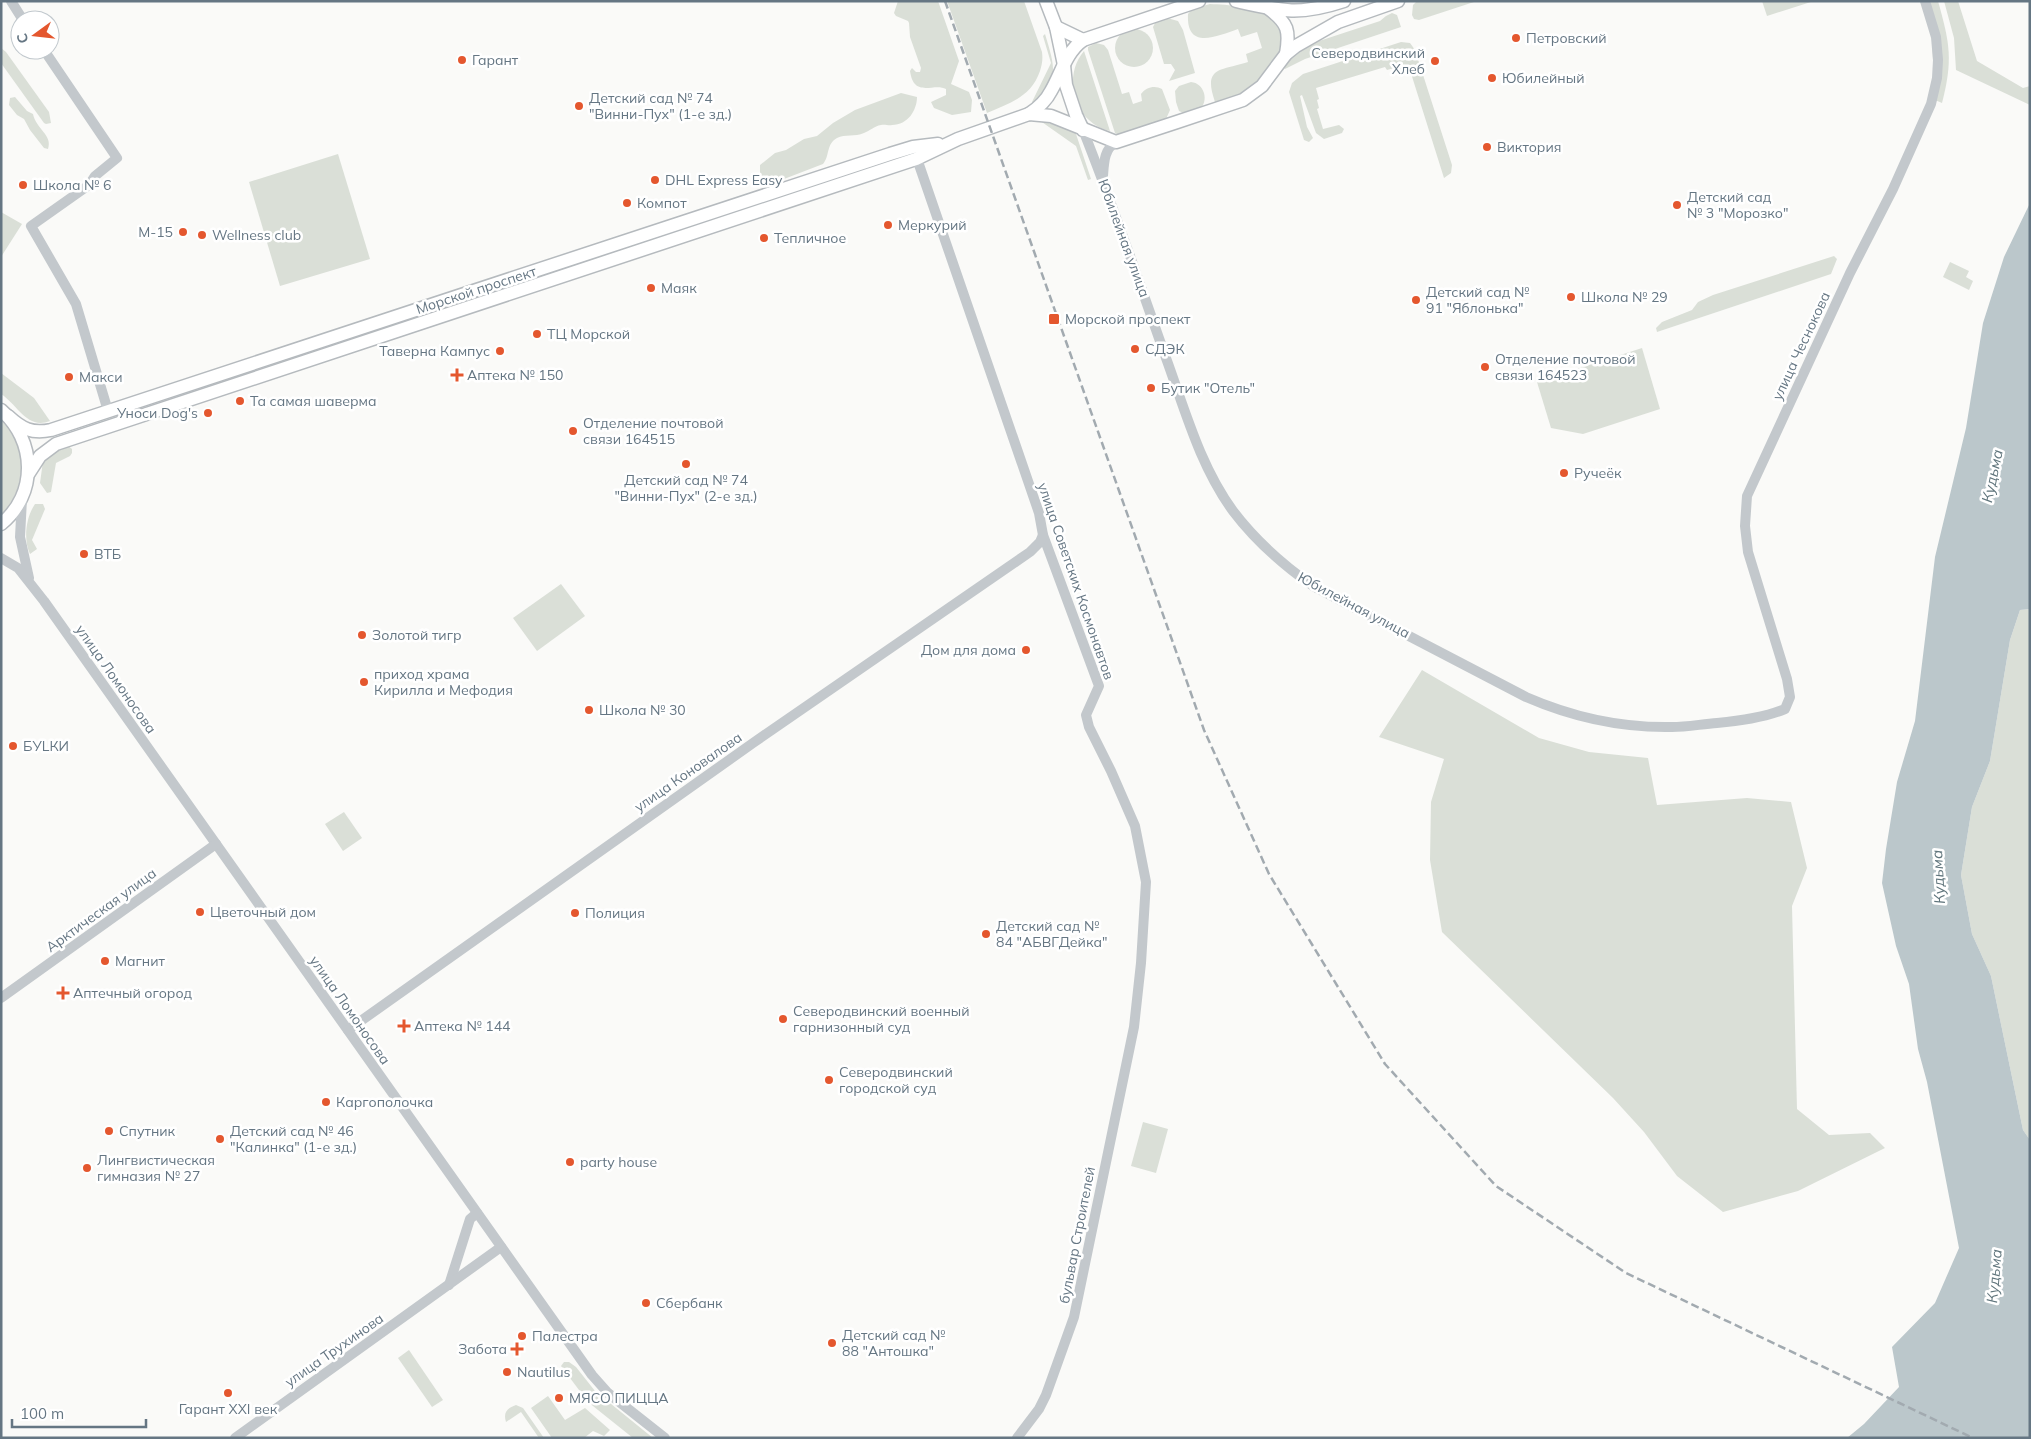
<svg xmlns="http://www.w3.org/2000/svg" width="2031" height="1439" viewBox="0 0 2031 1439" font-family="Mulish,sans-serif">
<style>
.green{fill:#dadfd7}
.water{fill:#bbc7cb}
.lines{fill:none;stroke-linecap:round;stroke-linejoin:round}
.major-casing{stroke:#b5babe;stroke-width:15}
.minor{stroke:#c3c8cc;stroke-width:10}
.major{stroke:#fff;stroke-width:12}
.rail{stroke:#a2aab0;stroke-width:2.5;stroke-dasharray:8 4;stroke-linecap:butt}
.poi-dot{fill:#e4572e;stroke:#fff;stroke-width:2}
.labels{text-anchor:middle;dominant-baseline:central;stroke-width:5;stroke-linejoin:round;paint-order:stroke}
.poi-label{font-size:14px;fill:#657683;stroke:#fff;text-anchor:start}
.street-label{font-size:14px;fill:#657683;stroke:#fff}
.water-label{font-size:15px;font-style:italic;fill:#60757c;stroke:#fff}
</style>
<rect width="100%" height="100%" fill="#fafaf8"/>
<!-- green -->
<g class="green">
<path d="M898,1H938L959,61L951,84L969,92L972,100L971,112L952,115L934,108L931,102L946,95V89C934,82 914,99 910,71L912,68L916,72H920L921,68L910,37L909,23L908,21L896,16L894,13Z"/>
<path d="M947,1H1024L1042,52C1043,60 1042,64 1040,71C1031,97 1010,103 987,113Z"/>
<polygon points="1417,1 1477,1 1419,20 1414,19 1412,15 1413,5"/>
<polygon points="1762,1 1814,1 1767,16"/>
<path d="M1930,1H1938C1950,44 1953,60 1942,103L1935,100Z"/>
<polygon points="1944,1 1958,1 1977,61 2023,88 2030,86 2030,105 1956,70 1954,38"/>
<path d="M1210,4C1236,5 1290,9 1282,47C1281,53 1276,59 1272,64C1268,71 1263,80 1257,86C1250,93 1229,99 1219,104L1215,102C1203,67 1219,71 1248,62L1246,54L1262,48L1257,32L1241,37L1238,29C1217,36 1186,51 1188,14L1192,9Z"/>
<polygon points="1392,13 1397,15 1401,27 1305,59 1285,69 1284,68 1292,58 1307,45 1380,21 1386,16"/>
<polygon points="1167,18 1178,21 1183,30 1195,73 1169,81 1175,70 1171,64 1164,64 1153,27 1156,21"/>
<circle cx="1134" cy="48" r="19"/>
<path d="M1045,34C1055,67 1060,80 1034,107L1032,102L1051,63L1043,36Z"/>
<polygon points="1401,42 1410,43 1415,50 1452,165 1451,173 1444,178 1409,67 1395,71 1394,68 1387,70 1385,67 1316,88 1319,99 1317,100 1319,108 1317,109 1323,129 1339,125 1344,129 1342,133 1324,139 1316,133 1302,95 1300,96 1307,127 1313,138 1309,142 1304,140 1289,92 1292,83 1303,74"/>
<path d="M1096,43L1104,45L1108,50L1122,94L1129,92L1133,104L1142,101L1141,94C1146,87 1155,85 1162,89L1170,110L1166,119L1121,136L1115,133L1088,50V47Z"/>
<polygon points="1,48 6,52 49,112 51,123 46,124 44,123 1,63"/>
<path d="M1084,51L1110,131C1102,129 1095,126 1089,120C1070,103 1067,71 1084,51Z"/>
<path d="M1191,82C1204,83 1210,101 1199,110C1196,112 1191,113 1188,115L1179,111L1176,102L1175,91L1179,86Z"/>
<path d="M901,93L917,97C917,110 908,125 892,125C889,126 885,124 881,125C874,126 870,131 864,133C855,137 845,134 837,138C826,144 830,156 823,164L771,184L760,179V165L775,153L786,150L804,139L817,136L833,123L855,110Z"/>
<path d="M15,97L27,111L33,114C36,129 53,135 48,149L44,148L30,130L24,119L17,115L9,105L10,98Z"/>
<polygon points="1039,120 1071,130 1076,134 1091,179 1088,180 1076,146"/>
<polygon points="338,154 370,259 280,286 249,182"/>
<polygon points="1,212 22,224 1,257"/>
<polygon points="1834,256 1837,259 1831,274 1657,332 1656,328 1662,322 1692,310 1698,302 1713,295"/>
<polygon points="1950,262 1969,271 1966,277 1973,281 1969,290 1943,277"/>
<polygon points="1642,348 1660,409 1583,434 1551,428 1537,382"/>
<path d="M1,373L34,398L50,421C27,430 18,405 1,394Z"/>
<path d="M1,417C27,447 29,486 1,515Z"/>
<polygon points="67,445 72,449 72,453 70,456 56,463 51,492 47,493 40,483 43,461 47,454"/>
<path d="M35,504H43L45,509L32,540L37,549L30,554C23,539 26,517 35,504Z"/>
<polygon points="561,584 585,616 537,651 513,618"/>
<polygon points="2030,609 2030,1140 2023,1130 1991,976 1972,934 1961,875 1972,807 1990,761 2010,640 2020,610"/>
<polygon points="1422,670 1539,738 1589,752 1648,758 1657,805 1747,798 1791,802 1807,868 1792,906 1797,1109 1829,1135 1870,1133 1885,1148 1798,1191 1723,1212 1677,1176 1644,1132 1613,1098 1442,932 1430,860 1431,802 1444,759 1379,737"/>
<polygon points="344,812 362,838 343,851 325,824"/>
<polygon points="1143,1122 1168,1129 1156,1173 1131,1166"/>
<polygon points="409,1350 443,1400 432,1407 398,1358"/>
<polygon points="564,1362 569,1362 576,1367 595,1391 653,1438 633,1438 588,1402 561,1366"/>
<polygon points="548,1396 565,1420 585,1408 610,1430 604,1436 593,1431 584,1438 552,1438 531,1408"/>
<path d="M516,1405L523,1408L544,1438H539L521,1412L506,1422C503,1413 507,1408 516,1405Z"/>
</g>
<!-- water -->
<polygon class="water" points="2030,203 2030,609 2020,610 2010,640 1990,761 1972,807 1961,875 1972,934 1991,976 2023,1130 2030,1140 2030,1438 1847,1438 1864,1424 1899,1387 1892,1347 1935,1303 1959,1248 1927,1082 1918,1049 1909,984 1896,946 1882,883 1886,849 1897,782 1915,721 1935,557 1966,428 1983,323 2004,257"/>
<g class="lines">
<defs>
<g id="major">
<polyline points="1046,1 1056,27 1064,65 1066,85 1076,115 1083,130"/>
<path d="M1236,1C1281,11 1299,16 1344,1"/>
<path d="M1269,9C1288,23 1290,31 1286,54"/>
<polyline points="1056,27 1083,40"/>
<path d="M1029,114C1038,108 1046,101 1051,91C1061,74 1066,52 1083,40L1199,1"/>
<path d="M1,410C36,440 38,494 1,524"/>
<path d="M8,416C22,429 32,434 51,430L890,154L913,147L938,144"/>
<polyline points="29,473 40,456 56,444 916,159 958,139 1029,114 1051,116 1116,142 1177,122 1243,100 1262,86 1286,54 1296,46 1338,22 1398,1"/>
</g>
</defs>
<!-- major casing -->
<use href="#major" class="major-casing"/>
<!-- minor -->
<g class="minor">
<polyline points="11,1 23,20"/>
<polyline points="44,50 117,158 95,176 89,185 31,226 76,304 108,411"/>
<path d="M1083,130C1113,205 1139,282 1166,358C1185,410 1200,466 1233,511C1255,540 1283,565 1313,586L1526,697C1572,717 1622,728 1672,727C1687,727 1702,724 1717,723C1740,721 1763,718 1785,709L1790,697L1787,679L1748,552L1745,526L1747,496L1850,273L1893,189L1931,104L1937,78L1938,60L1936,37L1925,1"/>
<polyline points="915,153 1039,513 1043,535 1099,686 1086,715 1089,727 1111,771 1135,826 1146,882 1141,963 1134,1027 1074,1317 1046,1395 1039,1409 1017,1438"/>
<path d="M1103,176C1104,163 1104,149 1116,142"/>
<polyline points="22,499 20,537 29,578"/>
<polyline points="1,558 18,568 44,601 592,1375 608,1393 665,1438"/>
<polyline points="1,998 216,844"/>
<polyline points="348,1030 753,743 1030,552 1040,542 1043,535"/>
<polyline points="449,1285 470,1219 477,1213"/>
<polyline points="235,1438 501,1247"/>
</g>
<!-- major -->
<use href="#major" class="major"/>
<!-- rail -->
<polyline class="rail" points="945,1 1204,730 1269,874 1385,1064 1496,1186 1626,1273 1973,1438"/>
</g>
<!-- markers -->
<g class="poi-dot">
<circle cx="1516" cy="38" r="5"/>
<circle cx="462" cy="60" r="5"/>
<circle cx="1435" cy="61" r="5"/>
<circle cx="1492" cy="78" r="5"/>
<circle cx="579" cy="106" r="5"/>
<circle cx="1487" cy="147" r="5"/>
<circle cx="655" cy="180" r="5"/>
<circle cx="23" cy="185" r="5"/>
<circle cx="627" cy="203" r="5"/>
<circle cx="1677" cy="205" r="5"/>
<circle cx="888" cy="225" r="5"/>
<circle cx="183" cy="232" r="5"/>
<circle cx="202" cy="235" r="5"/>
<circle cx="764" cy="238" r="5"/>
<circle cx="651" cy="288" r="5"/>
<circle cx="1571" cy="297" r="5"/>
<circle cx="1416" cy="300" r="5"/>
<rect x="1048" y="313" width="12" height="12" rx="2.5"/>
<circle cx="537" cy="334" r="5"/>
<circle cx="1135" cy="349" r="5"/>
<circle cx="500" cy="351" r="5"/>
<circle cx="1485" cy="367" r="5"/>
<path d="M454.5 367.5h5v5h5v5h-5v5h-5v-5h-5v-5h5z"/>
<circle cx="69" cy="377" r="5"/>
<circle cx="1151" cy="388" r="5"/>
<circle cx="240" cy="401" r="5"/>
<circle cx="208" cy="413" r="5"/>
<circle cx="573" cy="431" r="5"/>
<circle cx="686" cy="464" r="5"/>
<circle cx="1564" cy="473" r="5"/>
<circle cx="84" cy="554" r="5"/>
<circle cx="362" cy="635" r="5"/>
<circle cx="1026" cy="650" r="5"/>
<circle cx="364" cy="682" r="5"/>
<circle cx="589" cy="710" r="5"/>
<circle cx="13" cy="746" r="5"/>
<circle cx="200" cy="912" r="5"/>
<circle cx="575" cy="913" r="5"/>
<circle cx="986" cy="934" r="5"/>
<circle cx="105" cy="961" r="5"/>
<path d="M60.5 985.5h5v5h5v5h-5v5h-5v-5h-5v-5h5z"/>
<circle cx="783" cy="1019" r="5"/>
<path d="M401.5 1018.5h5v5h5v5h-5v5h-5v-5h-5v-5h5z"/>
<circle cx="829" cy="1080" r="5"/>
<circle cx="326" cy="1102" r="5"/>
<circle cx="109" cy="1131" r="5"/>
<circle cx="220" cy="1139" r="5"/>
<circle cx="570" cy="1162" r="5"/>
<circle cx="87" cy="1168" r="5"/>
<circle cx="646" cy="1303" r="5"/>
<circle cx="522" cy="1336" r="5"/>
<circle cx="832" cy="1343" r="5"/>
<path d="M514.5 1341.5h5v5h5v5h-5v5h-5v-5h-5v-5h5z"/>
<circle cx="507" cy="1372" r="5"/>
<circle cx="228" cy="1393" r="5"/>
<circle cx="559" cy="1398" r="5"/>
</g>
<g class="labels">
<!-- poi labels -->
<g class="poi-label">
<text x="1526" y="38">Петровский</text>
<text x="1425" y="53" text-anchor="end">Северодвинский<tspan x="1425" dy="16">Хлеб</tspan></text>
<text x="472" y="60">Гарант</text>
<text x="1502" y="78">Юбилейный</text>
<text x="589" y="98">Детский сад № 74<tspan x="589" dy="16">"Винни-Пух" (1-е зд.)</tspan></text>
<text x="1497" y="147">Виктория</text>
<text x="665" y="180">DHL Express Easy</text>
<text x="33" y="185">Школа № 6</text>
<text x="1687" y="197">Детский сад<tspan x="1687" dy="16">№ 3 "Морозко"</tspan></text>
<text x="637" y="203">Компот</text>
<text x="898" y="225">Меркурий</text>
<text x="173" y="232" text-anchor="end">М-15</text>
<text x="212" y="235">Wellness club</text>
<text x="774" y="238">Тепличное</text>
<text x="661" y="288">Маяк</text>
<text x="1426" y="292">Детский сад №<tspan x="1426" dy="16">91 "Яблонька"</tspan></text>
<text x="1581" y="297">Школа № 29</text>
<text x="1065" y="319">Морской проспект</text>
<text x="547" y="334">ТЦ Морской</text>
<text x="1145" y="349">СДЭК</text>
<text x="490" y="351" text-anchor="end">Таверна Кампус</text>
<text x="1495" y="359">Отделение почтовой<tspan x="1495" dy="16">связи 164523</tspan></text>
<text x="467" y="375">Аптека № 150</text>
<text x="79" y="377">Макси</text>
<text x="1161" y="388">Бутик "Отель"</text>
<text x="250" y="401">Та самая шаверма</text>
<text x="198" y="413" text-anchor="end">Уноси Dog's</text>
<text x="583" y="423">Отделение почтовой<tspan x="583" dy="16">связи 164515</tspan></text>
<text x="1574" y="473">Ручеёк</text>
<text x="686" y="480" text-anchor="middle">Детский сад № 74<tspan x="686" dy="16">"Винни-Пух" (2-е зд.)</tspan></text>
<text x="94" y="554">ВТБ</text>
<text x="372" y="635">Золотой тигр</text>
<text x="1016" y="650" text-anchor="end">Дом для дома</text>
<text x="374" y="674">приход храма<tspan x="374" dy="16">Кирилла и Мефодия</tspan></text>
<text x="599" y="710">Школа № 30</text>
<text x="23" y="746">БУLКИ</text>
<text x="210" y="912">Цветочный дом</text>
<text x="585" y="913">Полиция</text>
<text x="996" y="926">Детский сад №<tspan x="996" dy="16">84 "АБВГДейка"</tspan></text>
<text x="115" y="961">Магнит</text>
<text x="73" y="993">Аптечный огород</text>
<text x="793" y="1011">Северодвинский военный<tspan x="793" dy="16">гарнизонный суд</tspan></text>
<text x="414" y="1026">Аптека № 144</text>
<text x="839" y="1072">Северодвинский<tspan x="839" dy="16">городской суд</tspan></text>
<text x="336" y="1102">Каргополочка</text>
<text x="119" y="1131">Спутник</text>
<text x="230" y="1131">Детский сад № 46<tspan x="230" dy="16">"Калинка" (1-е зд.)</tspan></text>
<text x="97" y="1160">Лингвистическая<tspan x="97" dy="16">гимназия № 27</tspan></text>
<text x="580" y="1162">party house</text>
<text x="656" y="1303">Сбербанк</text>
<text x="842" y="1335">Детский сад №<tspan x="842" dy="16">88 "Антошка"</tspan></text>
<text x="532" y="1336">Палестра</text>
<text x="507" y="1349" text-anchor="end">Забота</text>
<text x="517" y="1372">Nautilus</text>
<text x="569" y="1398">МЯСО ПИЦЦА</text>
<text x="228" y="1409" text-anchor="middle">Гарант XXI век</text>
</g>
<!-- street labels -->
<g class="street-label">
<text transform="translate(1124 238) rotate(70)">Юбилейная улица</text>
<text transform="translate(476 290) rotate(-18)">Морской проспект</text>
<text transform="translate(1801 346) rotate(-65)">улица Чеснокова</text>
<text transform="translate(1076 581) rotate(71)">улица Советских Космонавтов</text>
<text transform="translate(1354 605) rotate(28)">Юбилейная улица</text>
<text transform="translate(116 679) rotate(55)">улица Ломоносова</text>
<text transform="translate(688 772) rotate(-35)">улица Коновалова</text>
<text transform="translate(101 910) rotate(-36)">Арктическая улица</text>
<text transform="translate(350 1010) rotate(55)">улица Ломоносова</text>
<text transform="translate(1077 1235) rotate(-79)">бульвар Строителей</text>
<text transform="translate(334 1350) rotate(-35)">улица Трухинова</text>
</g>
<!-- water labels -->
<g class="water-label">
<text transform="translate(1992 476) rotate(-78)">Кудьма</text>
<text transform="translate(1938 877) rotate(-93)">Кудьма</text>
<text transform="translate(1994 1276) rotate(-85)">Кудьма</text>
</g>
</g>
<!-- border -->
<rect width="2031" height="1439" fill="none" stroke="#657683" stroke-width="5"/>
<!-- north arrow -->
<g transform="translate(35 35) rotate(255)"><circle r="24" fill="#ffffff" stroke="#c1c8cd"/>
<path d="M0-4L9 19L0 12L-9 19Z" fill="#e4572e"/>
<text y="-8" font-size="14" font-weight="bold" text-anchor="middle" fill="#657683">С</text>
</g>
<!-- scale -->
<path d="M12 1419v8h134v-8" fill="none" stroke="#657683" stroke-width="2.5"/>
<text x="20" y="1419" font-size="15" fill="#657683" stroke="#ffffff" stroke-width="4" paint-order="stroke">100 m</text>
</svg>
